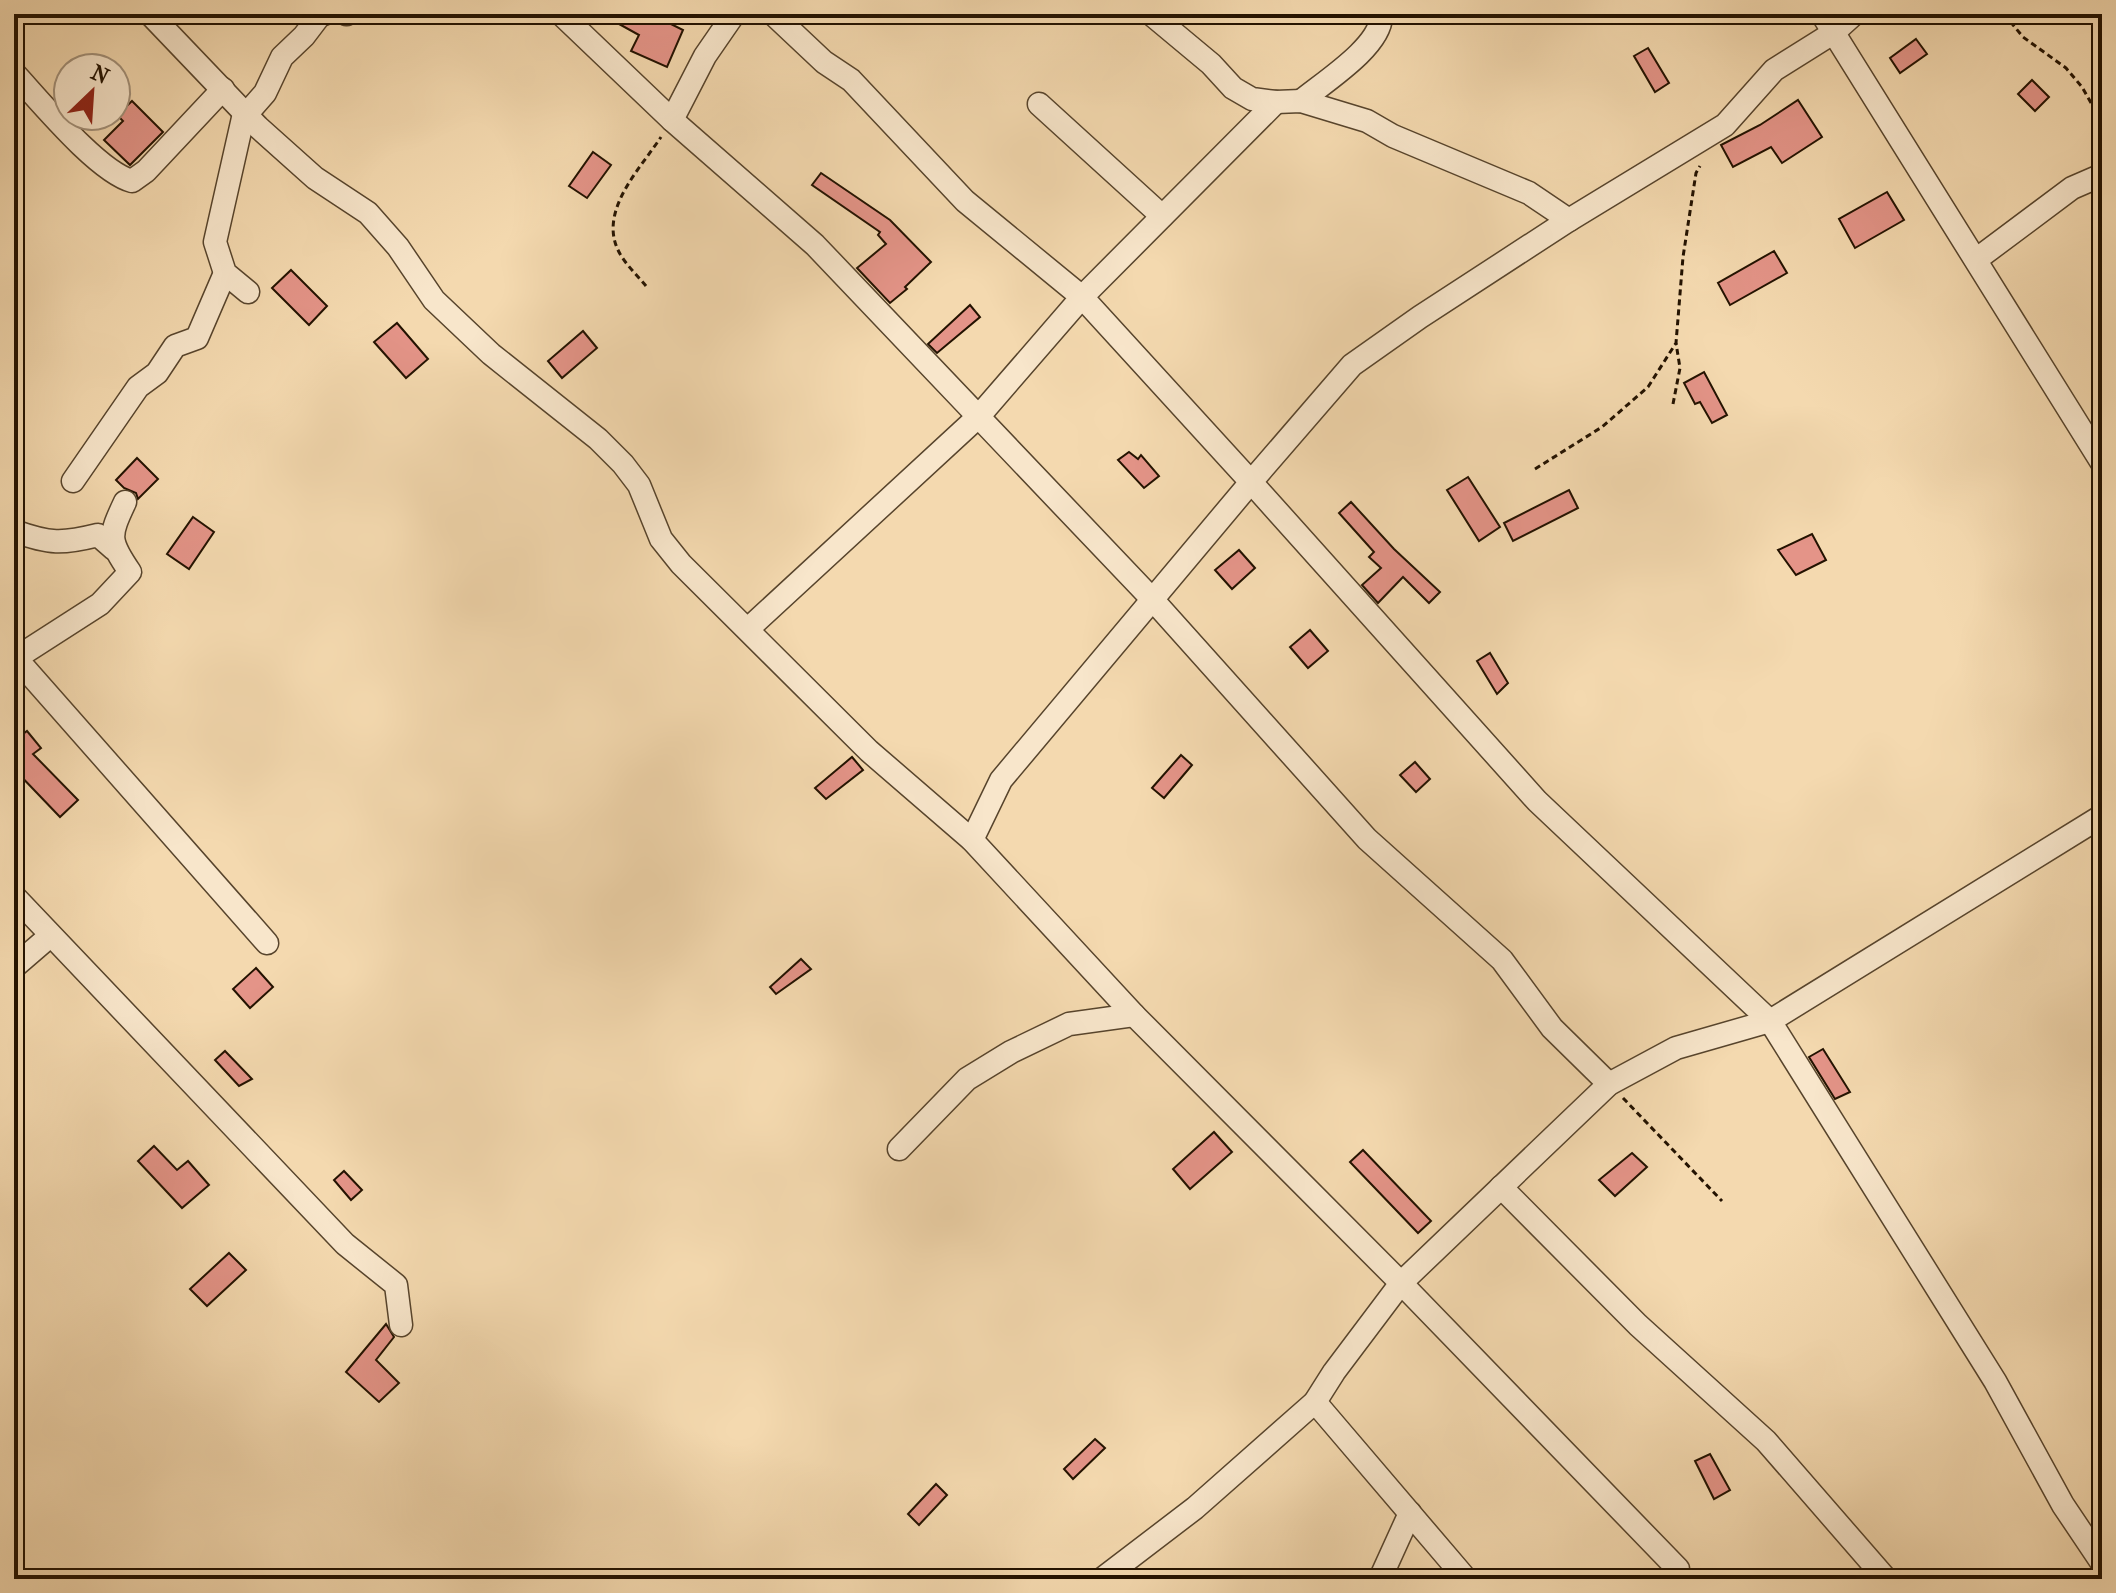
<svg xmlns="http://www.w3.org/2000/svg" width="2116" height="1593" viewBox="0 0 2116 1593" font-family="'IM FELL French Canon',serif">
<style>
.building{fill:#e49488;stroke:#231200;stroke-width:2}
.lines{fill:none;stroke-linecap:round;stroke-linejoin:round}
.minor-casing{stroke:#57442c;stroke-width:25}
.path{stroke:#231200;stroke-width:3;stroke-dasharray:6 4;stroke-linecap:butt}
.minor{stroke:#f8e6cb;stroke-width:22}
</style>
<rect width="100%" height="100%" fill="#f4d9af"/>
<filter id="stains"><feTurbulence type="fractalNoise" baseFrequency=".0025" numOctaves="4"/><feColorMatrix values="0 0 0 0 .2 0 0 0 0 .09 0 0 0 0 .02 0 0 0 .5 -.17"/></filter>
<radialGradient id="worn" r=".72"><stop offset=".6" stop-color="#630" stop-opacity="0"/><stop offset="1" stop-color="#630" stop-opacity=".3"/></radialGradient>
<!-- building -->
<g class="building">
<polygon points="601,14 651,14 683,30 667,67 631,51 639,35"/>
<polygon points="1916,39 1927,54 1900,73 1890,58"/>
<polygon points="1648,48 1669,83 1655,92 1634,56"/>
<polygon points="2032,80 2049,97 2035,111 2018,94"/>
<polygon points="1798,100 1822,137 1782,163 1771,147 1733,167 1721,145 1760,125"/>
<polygon points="132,101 163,132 130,165 104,140 123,121 117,115"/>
<polygon points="593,152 611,165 587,198 569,186"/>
<polygon points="821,173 890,220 931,262 905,287 907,289 890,303 857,268 886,244 878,235 880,232 812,185"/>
<polygon points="1887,192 1904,220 1855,248 1839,219"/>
<polygon points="1774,251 1787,273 1730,305 1718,283"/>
<polygon points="291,270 327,306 309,325 272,288"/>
<polygon points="970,305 980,317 937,353 928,344"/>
<polygon points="397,323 428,359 406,378 374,342"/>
<polygon points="583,331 597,348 562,378 548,361"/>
<polygon points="1704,372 1727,415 1712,423 1700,402 1695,404 1684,383"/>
<polygon points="1129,452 1138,459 1141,455 1159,476 1144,488 1118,460"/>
<polygon points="137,458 158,479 138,499 136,493 124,488 116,480"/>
<polygon points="1468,477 1500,527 1479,541 1447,490"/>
<polygon points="1569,490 1578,508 1513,541 1504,523"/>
<polygon points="1351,502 1394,549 1440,592 1429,603 1403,577 1378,603 1362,585 1381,568 1369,557 1374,552 1339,513"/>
<polygon points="193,517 214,532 189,569 167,554"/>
<polygon points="1812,534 1826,560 1796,575 1778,550"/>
<polygon points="1239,550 1255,568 1232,589 1215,570"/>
<polygon points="1310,630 1328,651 1308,668 1290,647"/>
<polygon points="1490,653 1508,683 1497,694 1477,661"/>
<polygon points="27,731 41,748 33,754 78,800 60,817 14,769 14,741"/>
<polygon points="1181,755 1192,765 1164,798 1152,788"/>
<polygon points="852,757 863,770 826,799 815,788"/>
<polygon points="1415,762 1430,779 1416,792 1400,775"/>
<polygon points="801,959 811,969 776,994 770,987"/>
<polygon points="256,968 273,987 250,1008 233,989"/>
<polygon points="1823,1049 1850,1092 1835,1099 1809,1057"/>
<polygon points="225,1051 252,1079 239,1086 215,1060"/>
<polygon points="1214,1132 1232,1152 1190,1189 1173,1169"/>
<polygon points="154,1146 177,1170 188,1161 209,1185 182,1208 138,1161"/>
<polygon points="1363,1150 1431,1221 1418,1233 1350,1162"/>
<polygon points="1632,1153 1647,1167 1615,1196 1599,1180"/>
<polygon points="344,1171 362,1190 351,1200 334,1180"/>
<polygon points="229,1253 246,1270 207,1306 190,1289"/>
<polygon points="386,1324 394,1337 376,1360 399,1383 379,1402 346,1372"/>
<polygon points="1095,1439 1105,1448 1073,1479 1064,1469"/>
<polygon points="1710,1454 1730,1490 1714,1499 1695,1461"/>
<polygon points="936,1484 947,1495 919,1525 908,1514"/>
</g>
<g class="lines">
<defs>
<g id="minor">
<polyline points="150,14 258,127 315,178 368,213 398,247 434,300 491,354 598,439 623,464 639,485 661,539 681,564 869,751 972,840 1134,1015 1401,1283 1678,1569"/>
<polyline points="346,14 347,14"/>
<polyline points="561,14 672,120 815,245 1152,599 1367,839 1502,960 1552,1028 1609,1084"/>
<polyline points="1151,14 1211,64 1233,88 1252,99 1276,102 1301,101 1367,121 1393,136 1529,193 1569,220"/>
<polyline points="1822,14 2102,463"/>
<path d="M14,73C40,101 98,172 132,181L146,171L223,89"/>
<path d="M1301,101C1324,82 1380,47 1381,17L1377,14"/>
<polyline points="1039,104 1162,216"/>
<polyline points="672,120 705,56 734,14"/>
<polyline points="1977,259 2072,188 2102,175"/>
<polyline points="248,292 225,273 215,242 243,118 265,93 282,57 304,36 320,15 324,14"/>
<polyline points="73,481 138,387 157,373 175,346 197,338 225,273"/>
<path d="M14,531C50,544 62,544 98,535L114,549"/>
<polyline points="748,629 979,416 1082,297 965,201 851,80 824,62 773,14"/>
<polyline points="14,656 267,943"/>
<path d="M16,658L100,604L130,572C108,540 109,536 125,502"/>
<polyline points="2102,816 1770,1021 1995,1381 2063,1505 2102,1563"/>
<polyline points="972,840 1001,780 1251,482 1082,297 1276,102"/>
<polyline points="14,896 345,1244 396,1285 401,1325"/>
<polyline points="14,967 50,936"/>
<polyline points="899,1149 967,1079 1011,1052 1069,1024 1134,1015"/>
<polyline points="1501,1187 1638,1325 1766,1441 1886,1579"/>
<polyline points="1315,1402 1466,1579"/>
<polyline points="1102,1579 1195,1508 1315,1402 1334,1372 1401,1283 1609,1084 1676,1048 1770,1021 1537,801 1251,482 1352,365 1420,317 1569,220 1725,125 1774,70 1833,33 1854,14"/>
<polyline points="1380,1579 1410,1513"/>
</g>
</defs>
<!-- minor casing -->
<use href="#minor" class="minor-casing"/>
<!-- path -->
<g class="path">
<polyline points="2004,14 2023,37 2066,68 2082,87 2102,122"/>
<path d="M646,286C637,275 624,263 618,250C599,210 640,169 661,137"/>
<polyline points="1673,404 1680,368 1676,343"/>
<polyline points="1535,469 1602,427 1648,387 1676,343 1683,257 1696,173 1700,166"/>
<polyline points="1623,1098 1722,1201"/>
</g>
<!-- minor -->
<use href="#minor" class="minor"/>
</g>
<!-- margin -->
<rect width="2116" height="1593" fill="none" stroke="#f4d9af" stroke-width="48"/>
<rect x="16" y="16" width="2084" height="1561" fill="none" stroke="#231200" stroke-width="4"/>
<rect x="24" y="24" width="2068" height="1545" fill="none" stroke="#231200" stroke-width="2"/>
<!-- north arrow -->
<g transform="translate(92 92) rotate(25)"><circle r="38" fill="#f8e6cb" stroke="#a3917a" stroke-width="2"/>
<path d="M0-6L14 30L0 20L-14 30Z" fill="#8f2418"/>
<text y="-12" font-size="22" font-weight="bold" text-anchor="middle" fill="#231200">N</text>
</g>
<rect width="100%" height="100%" filter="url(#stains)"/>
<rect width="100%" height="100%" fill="url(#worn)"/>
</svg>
